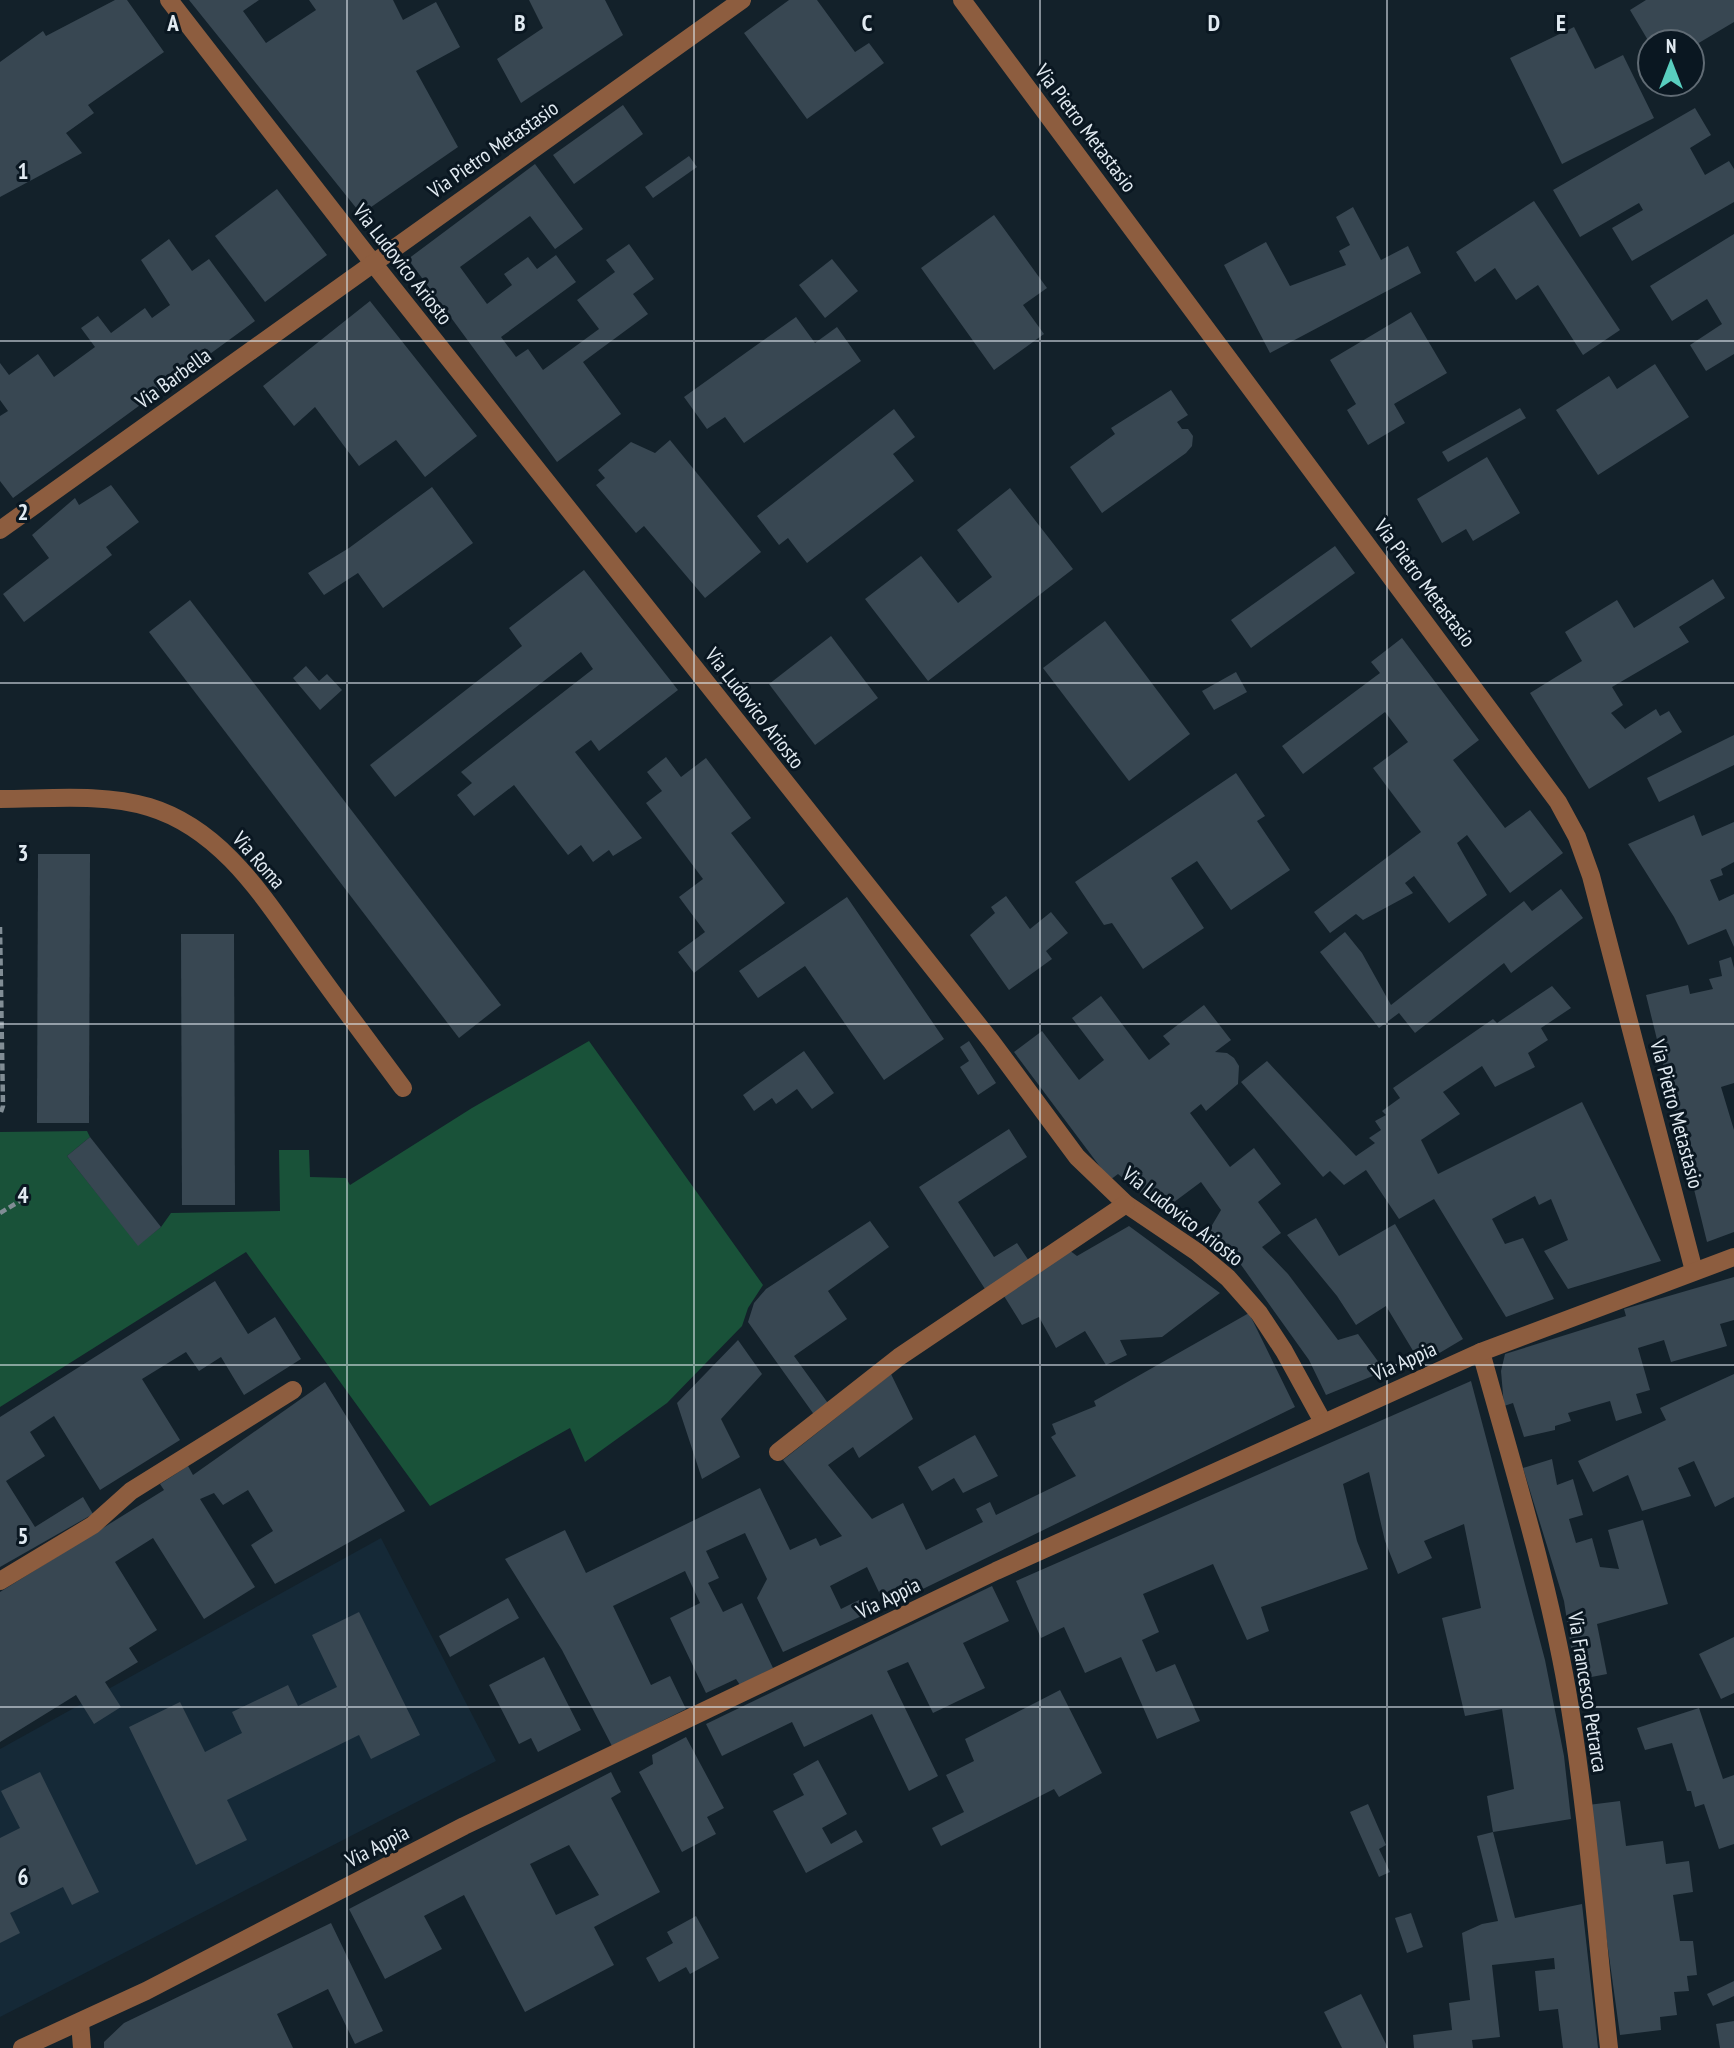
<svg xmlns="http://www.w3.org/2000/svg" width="1734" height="2048" viewBox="0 0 1734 2048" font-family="'PT Sans Narrow',sans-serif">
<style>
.built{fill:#152937}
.grass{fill:#195239}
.building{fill:#384752;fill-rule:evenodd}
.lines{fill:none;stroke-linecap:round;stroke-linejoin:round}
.path{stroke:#818d95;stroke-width:4.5;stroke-dasharray:7 3.5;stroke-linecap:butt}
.street{stroke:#8d5d3f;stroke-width:18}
.grid{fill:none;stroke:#e1eaf1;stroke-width:2;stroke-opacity:0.55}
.labels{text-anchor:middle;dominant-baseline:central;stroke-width:6;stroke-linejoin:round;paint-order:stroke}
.street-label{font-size:21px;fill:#e1eaf1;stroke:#0a1721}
.grid-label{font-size:23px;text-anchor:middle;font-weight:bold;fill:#e1eaf1;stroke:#0a1721;stroke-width:6;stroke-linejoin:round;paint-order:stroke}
</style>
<rect width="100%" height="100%" fill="#13212a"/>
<!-- built -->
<polygon class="built" points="381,1538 496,1761 0,2017 0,1749"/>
<!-- grass -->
<polygon class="grass" points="589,1041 763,1285 748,1308 742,1326 667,1403 585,1462 570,1428 430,1506 246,1252 0,1407 0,1132 87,1131 90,1137 67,1156 138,1245 161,1227 171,1213 280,1211 279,1150 309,1150 310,1177 346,1178 350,1185 472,1108"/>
<!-- building -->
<g class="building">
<polygon points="115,0 127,0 164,52 88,105 94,113 66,133 82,153 0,197 0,62 43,31 46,36"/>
<polygon points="189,0 259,0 243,11 266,43 316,10 309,0 393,0 403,20 436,2 460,47 416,71 458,147 361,214"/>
<polygon points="529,0 605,0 623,35 521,103 497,59 543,28"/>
<polygon points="789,0 817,0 855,52 869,43 884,63 807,119 744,33"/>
<polygon points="1646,0 1734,0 1734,22 1692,47 1692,42 1649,42 1630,10"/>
<polygon points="1574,27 1595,69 1623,55 1654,118 1562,164 1510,58"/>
<polygon points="623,105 643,134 574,184 553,155"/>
<polygon points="1695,108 1711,135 1690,148 1705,175 1729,161 1734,169 1734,202 1632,261 1612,228 1643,210 1639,203 1580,237 1553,190"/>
<polygon points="689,156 697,167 653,198 645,187"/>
<polygon points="535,164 583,229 555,249 530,216 460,267 487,304 512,285 504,274 528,257 537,269 556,255 576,282 501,337 516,357 528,349 543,370 599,329 577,300 615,272 606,260 629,244 654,279 633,294 648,314 583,362 621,414 557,462 408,259"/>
<polygon points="277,189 327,255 265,302 215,236"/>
<polygon points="1534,201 1620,330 1583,355 1538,285 1516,300 1495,268 1475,282 1456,252"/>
<polygon points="1353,207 1381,260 1408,246 1421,273 1270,353 1224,265 1266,242 1290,286 1346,265 1339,251 1350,245 1336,217"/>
<polygon points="994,215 1047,288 1023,305 1044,334 994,370 921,268"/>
<polygon points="1734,234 1734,354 1706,371 1690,345 1722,324 1707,299 1672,321 1650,286"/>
<polygon points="169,239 192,271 209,259 255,321 13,498 0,481 0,416 8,411 0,400 0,363 9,375 38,354 54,377 95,347 81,328 98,316 111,333 145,308 152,318 170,305 141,260"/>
<polygon points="832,259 858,291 825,318 799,285"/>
<polygon points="370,301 477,436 425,477 396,440 359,466 315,407 294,426 263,386"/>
<polygon points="1411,312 1447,373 1394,404 1405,423 1368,445 1347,410 1356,404 1330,360"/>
<polygon points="796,317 815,343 837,327 861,361 744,443 725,417 707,429 684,397"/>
<polygon points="1655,364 1689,417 1598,475 1556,410 1609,376 1617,389"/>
<polygon points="1171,390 1188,415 1177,422 1182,429 1188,429 1193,436 1192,446 1186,453 1102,513 1070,467 1115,434 1111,428"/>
<polygon points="1520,408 1526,418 1448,462 1442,452"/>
<polygon points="894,409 915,437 893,454 914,481 807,563 788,538 779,545 757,516"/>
<polygon points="670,440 761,552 705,598 644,526 636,533 596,485 605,478 598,470 631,442 655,453"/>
<polygon points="1487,457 1520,513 1473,541 1466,529 1442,543 1417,499"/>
<polygon points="111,485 139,522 106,547 112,555 24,622 3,594 49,558 32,535 75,498 79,505"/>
<polygon points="432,487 473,543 383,608 358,573 324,595 308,573 349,548"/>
<polygon points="1010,488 1073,569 928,681 865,599 921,556 958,603 992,577 957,530"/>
<polygon points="1335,546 1355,573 1251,648 1231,620"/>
<polygon points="584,570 678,690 599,751 591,740 575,752 642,838 613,856 609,850 593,862 581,845 568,855 514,785 474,816 457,795 472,783 461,772 593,669 581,652 395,797 370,765 522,646 509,628"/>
<polygon points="1713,579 1725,598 1679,627 1689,642 1612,687 1623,705 1611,713 1625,729 1656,709 1660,716 1669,711 1682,732 1589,789 1530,693 1582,661 1565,632 1617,600 1634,628"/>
<polygon points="190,600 501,1005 459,1038 149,632"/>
<polygon points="1105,621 1190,734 1129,781 1043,668"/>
<polygon points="831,636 878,698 815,745 769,684"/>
<polygon points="1402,638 1479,740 1453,760 1505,828 1530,810 1563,853 1510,893 1467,835 1457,843 1487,895 1449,923 1414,876 1405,883 1413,893 1363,920 1356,914 1330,933 1314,912 1421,832 1373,768 1408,742 1385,712 1303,774 1282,746 1380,673 1371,662"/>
<polygon points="306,666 319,681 327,674 342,690 320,710 293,678"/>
<polygon points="1236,672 1247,692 1214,710 1202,691"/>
<polygon points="1734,735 1734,765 1659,802 1647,778"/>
<polygon points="666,757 681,777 706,758 751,818 731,833 785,903 694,973 678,952 705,932 679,897 703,879 646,803 662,791 647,772"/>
<polygon points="1236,773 1265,816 1257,821 1290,870 1231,910 1197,861 1171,878 1204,928 1143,969 1112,923 1104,925 1075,882"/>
<polygon points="1694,815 1702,836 1734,822 1734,862 1721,869 1723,875 1710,880 1719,901 1734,894 1734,947 1726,929 1688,945 1674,917 1628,844"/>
<polygon points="38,854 90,854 89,1123 37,1123"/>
<polygon points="1561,889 1583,918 1511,973 1504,963 1415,1033 1399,1013 1379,1028 1320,952 1345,932 1362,953 1391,1005 1524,901 1532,911"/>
<polygon points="1006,896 1030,929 1051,912 1068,933 1046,951 1052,959 1009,990 970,935 995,913 991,907"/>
<polygon points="847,897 944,1039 884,1080 805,966 758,998 739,971"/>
<polygon points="181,934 234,934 235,1205 182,1205"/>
<polygon points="1731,957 1734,968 1734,1083 1721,1087 1734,1130 1734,1232 1707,1242 1646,995 1688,985 1690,994 1713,989 1709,979 1722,976 1719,961"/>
<polygon points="1552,986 1571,1008 1541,1028 1548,1040 1528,1053 1535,1067 1495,1087 1482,1066 1443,1092 1460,1114 1421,1140 1438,1174 1582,1102 1661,1261 1568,1289 1544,1251 1568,1240 1551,1199 1539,1205 1535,1196 1492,1219 1505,1244 1523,1238 1554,1299 1506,1317 1434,1199 1399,1219 1366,1170 1344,1185 1330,1171 1323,1177 1241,1082 1267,1061 1356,1156 1375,1143 1369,1138 1381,1130 1375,1121 1386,1115 1382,1111 1400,1098 1393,1088 1493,1019 1497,1023"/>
<polygon points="1101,996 1149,1060 1170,1044 1163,1036 1204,1005 1231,1040 1215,1052 1227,1053 1234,1058 1239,1066 1238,1084 1206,1111 1201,1104 1190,1113 1230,1167 1254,1148 1281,1184 1258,1202 1281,1233 1262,1247 1288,1274 1338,1340 1358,1334 1385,1371 1326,1395 1309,1360 1239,1262 1201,1244 1221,1210 1201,1182 1162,1211 1118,1174 1110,1180 1014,1052 1042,1031 1079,1080 1104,1060 1072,1018"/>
<polygon points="969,1041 996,1083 978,1095 960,1067 969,1061 960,1047"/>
<polygon points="804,1051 834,1093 812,1109 797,1089 776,1104 772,1098 754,1111 743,1095"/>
<polygon points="1009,1129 1027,1157 958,1202 994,1257 1017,1243 1029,1261 985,1289 919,1187"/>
<polygon points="90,1137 161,1227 138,1246 67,1156"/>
<polygon points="1316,1218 1339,1256 1395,1224 1463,1339 1421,1364 1386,1306 1356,1325 1337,1296 1287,1235"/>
<polygon points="870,1221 889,1247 828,1291 847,1319 794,1356 830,1406 815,1416 748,1322 754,1303 766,1289"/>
<polygon points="1129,1226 1220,1293 1162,1337 1120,1340 1127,1355 1106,1365 1085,1331 1056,1348 1039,1317 1022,1325 1004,1296 1069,1250 1077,1256"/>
<polygon points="1734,1277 1734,1320 1720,1324 1727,1346 1671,1362 1664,1340 1638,1348 1650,1390 1636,1394 1642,1413 1616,1421 1610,1401 1568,1413 1571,1421 1555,1426 1555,1430 1524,1437 1513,1403 1504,1406 1501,1371 1505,1354 1626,1316 1624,1309"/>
<polygon points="215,1281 248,1334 275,1317 301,1359 244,1395 221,1357 199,1371 186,1352 142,1379 180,1440 100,1490 54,1416 30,1432 45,1456 6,1481 35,1527 83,1497 93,1514 0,1567 0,1417"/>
<polygon points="1249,1313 1295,1407 886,1607 867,1567 830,1586 841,1609 859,1600 866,1614 783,1652 757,1598 767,1579 745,1533 706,1551 719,1578 708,1583 723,1612 742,1603 773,1668 740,1685 736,1679 706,1693 670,1618 700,1603 685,1571 613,1606 651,1685 670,1676 686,1709 612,1746 562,1650 505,1559 565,1530 586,1573 760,1488 790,1550 816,1538 820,1546 842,1536 783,1460 891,1374 913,1419 859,1458 853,1447 828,1465 872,1519 903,1503 926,1550 983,1522 976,1509 990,1502 996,1515 1076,1476 1051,1437 1056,1434 1052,1424 1096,1406 1094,1401"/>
<polygon points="738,1340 762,1374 721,1419 740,1457 702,1479 677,1403"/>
<polygon points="1734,1374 1734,1497 1715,1507 1694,1461 1678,1468 1691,1496 1642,1511 1628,1475 1593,1492 1578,1461 1666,1420 1660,1408"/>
<polygon points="1471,1381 1545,1660 1564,1756 1571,1819 1493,1832 1487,1796 1514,1789 1502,1709 1465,1716 1442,1618 1481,1608 1464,1524 1424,1541 1432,1558 1398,1574 1385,1541 1369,1472 1343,1484 1357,1541 1368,1569 1261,1607 1269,1631 1247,1640 1213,1564 1143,1594 1159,1632 1142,1640 1156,1672 1175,1664 1200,1721 1157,1739 1121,1657 1085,1673 1064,1627 1041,1638 1016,1581"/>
<polygon points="325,1382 405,1511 275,1584 251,1545 273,1531 248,1490 223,1505 214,1493 200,1499 255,1587 204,1619 153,1538 115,1562 157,1630 129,1648 138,1662 105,1682 121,1707 94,1724 76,1695 0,1742 0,1592 164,1490 160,1484 188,1466 193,1475"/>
<polygon points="975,1435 998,1476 963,1493 954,1478 932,1491 918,1467"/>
<polygon points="1552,1459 1557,1485 1573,1479 1583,1515 1569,1519 1576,1543 1592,1538 1600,1567 1619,1569 1608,1530 1643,1520 1668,1604 1597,1624 1607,1674 1576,1680 1564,1601 1523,1468"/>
<polygon points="992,1586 1009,1621 963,1643 985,1688 933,1713 908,1662 887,1671 938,1776 909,1791 872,1714 804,1747 792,1722 722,1756 706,1724"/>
<polygon points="508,1598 519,1618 450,1657 439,1636"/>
<polygon points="359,1612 420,1735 371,1759 359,1735 227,1800 247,1840 196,1865 129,1727 180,1702 205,1752 242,1733 232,1712 288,1685 298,1706 337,1687 312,1635"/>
<polygon points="1734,1637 1734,1693 1721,1699 1699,1654"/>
<polygon points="544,1657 581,1730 538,1752 531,1738 519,1744 489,1685"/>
<polygon points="1060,1690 1102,1773 1059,1797 1054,1789 941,1846 932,1828 964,1812 946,1775 974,1761 965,1739"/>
<polygon points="1699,1708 1723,1779 1734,1775 1734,1844 1719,1849 1704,1804 1695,1807 1691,1791 1687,1791 1672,1743 1645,1750 1637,1728"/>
<polygon points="686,1737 724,1808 707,1817 716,1834 682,1852 639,1772 653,1764 652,1755"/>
<polygon points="818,1760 847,1814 822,1828 831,1844 856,1830 863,1842 806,1873 773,1811 804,1795 793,1774"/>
<polygon points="40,1772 99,1892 72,1905 63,1887 10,1913 20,1933 0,1943 0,1838 20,1828 1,1791"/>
<path d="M611,1772L621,1792L611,1798L660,1892L594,1927L614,1965L525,2012L464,1895L424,1916L442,1949L385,1979L349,1909ZM569,1845L599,1895L556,1915L530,1864Z"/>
<polygon points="1620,1801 1626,1846 1663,1841 1666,1864 1689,1861 1693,1892 1673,1895 1680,1941 1693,1941 1697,1975 1687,1976 1689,1991 1674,1992 1677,2015 1660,2017 1661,2030 1620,2035 1588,1805"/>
<polygon points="1368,1804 1386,1845 1379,1849 1390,1872 1379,1877 1350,1812"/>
<polygon points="1493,1832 1515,1918 1582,1904 1598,2048 1563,2048 1558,2009 1539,2011 1535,1971 1555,1969 1554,1958 1492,1965 1500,2037 1472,2040 1473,2048 1414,2048 1413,2035 1452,2030 1449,2003 1470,2000 1462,1933 1482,1924 1498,1921 1477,1836"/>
<polygon points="1411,1913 1423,1947 1407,1953 1395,1918"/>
<polygon points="696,1916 719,1958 690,1974 686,1967 659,1982 646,1958 673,1943 667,1932"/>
<polygon points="331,1923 383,2031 355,2044 328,1989 277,2014 293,2048 104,2048 104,2042 124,2023"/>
<polygon points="1734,1981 1734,1996 1713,2006 1707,1994"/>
<polygon points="1361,1994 1388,2048 1342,2048 1324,2012"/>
<polygon points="1734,2021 1734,2048 1720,2048 1716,2024"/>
</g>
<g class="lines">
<!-- path -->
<g class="path">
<polyline points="0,927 3,1106 0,1115"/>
<polyline points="0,1213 30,1195"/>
</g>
<!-- street -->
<g class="street">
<polyline points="169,0 373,263 991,1041 1077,1157 1126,1204 1197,1252 1228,1278 1259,1313 1284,1351 1323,1422"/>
<polyline points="962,0 1558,802 1577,837 1591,876 1694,1271"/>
<polyline points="0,530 742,0"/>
<path d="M0,799C48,799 102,793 149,807C225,830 267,903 311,963C341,1005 372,1046 403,1088"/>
<path d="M1481,1352C1512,1464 1547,1576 1567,1690C1587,1807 1596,1930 1609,2048"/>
<polyline points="778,1452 899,1357 1126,1204"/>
<polyline points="0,1581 93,1525 131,1491 293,1390"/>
<polyline points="80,2022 82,2048"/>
<polyline points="22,2048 146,1991 464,1826 996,1571 1481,1352 1734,1257"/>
</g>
</g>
<!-- grid -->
<path class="grid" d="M347,0V2048M694,0V2048M1040,0V2048M1387,0V2048M0,341H1734M0,683H1734M0,1024H1734M0,1365H1734M0,1707H1734"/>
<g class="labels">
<!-- street labels -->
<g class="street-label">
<text transform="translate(1086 128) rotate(53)">Via Pietro Metastasio</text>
<text transform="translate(493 149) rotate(-35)">Via Pietro Metastasio</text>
<text transform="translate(403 264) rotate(52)">Via Ludovico Ariosto</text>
<text transform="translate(173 378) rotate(-36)">Via Barbella</text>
<text transform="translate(1425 583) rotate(53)">Via Pietro Metastasio</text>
<text transform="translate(755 708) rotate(52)">Via Ludovico Ariosto</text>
<text transform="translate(259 860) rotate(49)">Via Roma</text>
<text transform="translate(1677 1114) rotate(75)">Via Pietro Metastasio</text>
<text transform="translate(1183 1216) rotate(38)">Via Ludovico Ariosto</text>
<text transform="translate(1404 1361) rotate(-24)">Via Appia</text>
<text transform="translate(888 1598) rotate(-26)">Via Appia</text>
<text transform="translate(1588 1692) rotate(81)">Via Francesco Petrarca</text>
<text transform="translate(377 1846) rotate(-27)">Via Appia</text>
</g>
</g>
<g class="grid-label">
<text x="173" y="31">A</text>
<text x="520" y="31">B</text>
<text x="867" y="31">C</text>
<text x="1214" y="31">D</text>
<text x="1561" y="31">E</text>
<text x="23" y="179">1</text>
<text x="23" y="520">2</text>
<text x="23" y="861">3</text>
<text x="23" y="1203">4</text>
<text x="23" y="1544">5</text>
<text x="23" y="1885">6</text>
</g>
<!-- north arrow -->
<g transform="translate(1671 63)"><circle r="33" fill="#0a1721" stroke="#606b74" stroke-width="2"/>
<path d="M0-5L12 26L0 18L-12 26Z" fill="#59cebf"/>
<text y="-10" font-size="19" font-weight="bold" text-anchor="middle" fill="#e1eaf1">N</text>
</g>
</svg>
